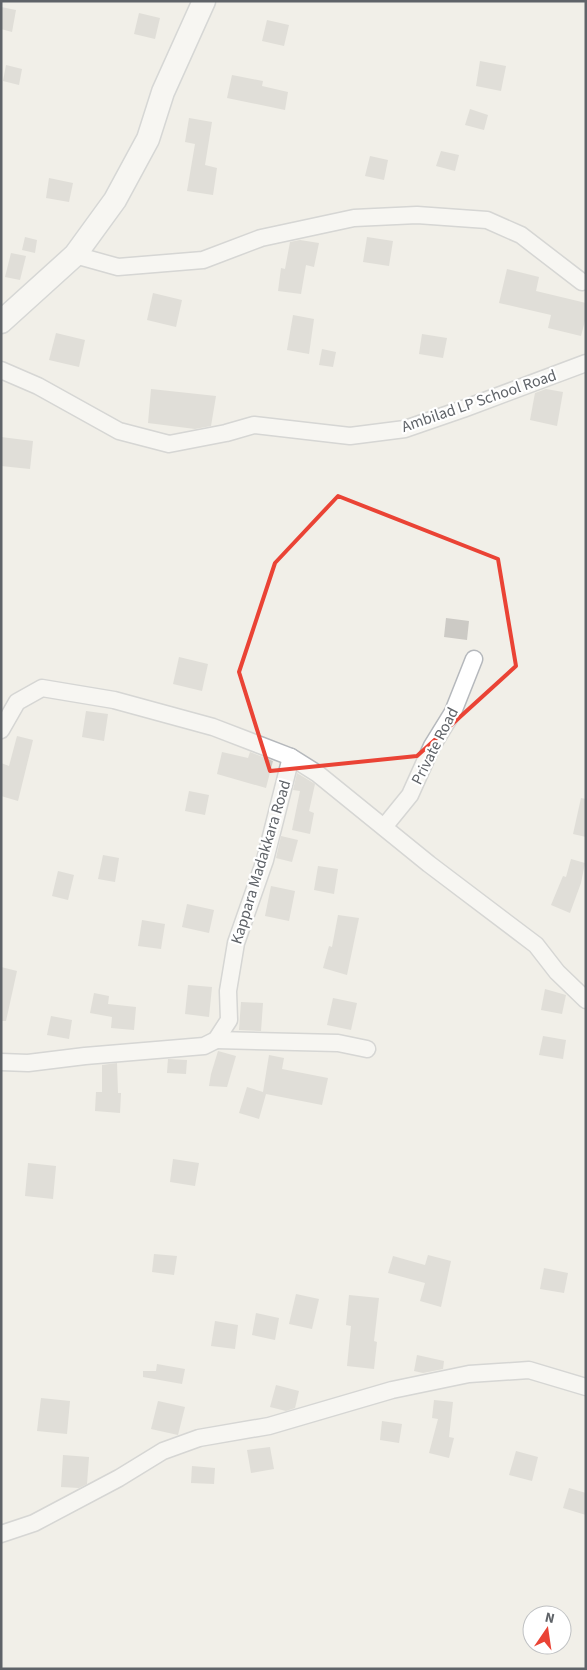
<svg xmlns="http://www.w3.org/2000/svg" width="587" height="1670" viewBox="0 0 587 1670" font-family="'Source Sans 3',sans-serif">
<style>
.building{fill:#cccac5}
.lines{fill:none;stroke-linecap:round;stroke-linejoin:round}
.minor-casing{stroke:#b5b8bc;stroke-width:19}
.secondary-casing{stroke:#b6babf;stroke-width:25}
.minor{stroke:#fff;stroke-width:16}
.secondary{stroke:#fff;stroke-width:22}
.marked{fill:none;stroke:#ea4335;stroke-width:4;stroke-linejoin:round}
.labels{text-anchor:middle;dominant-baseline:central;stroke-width:4.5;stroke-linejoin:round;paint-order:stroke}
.street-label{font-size:16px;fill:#5f6368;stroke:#fff}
</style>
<rect width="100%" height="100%" fill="#f1efe8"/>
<!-- building -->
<g class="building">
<polygon points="1,7 16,10 12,32 1,29"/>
<polygon points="139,13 160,18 155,39 134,34"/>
<polygon points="267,20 289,25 284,46 262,41"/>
<polygon points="480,61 506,66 501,91 476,86"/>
<polygon points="6,65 22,69 19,85 3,81"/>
<polygon points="232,75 263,81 262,86 288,92 285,110 227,98"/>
<polygon points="470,109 488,115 484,130 465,125"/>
<polygon points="189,118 212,122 205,165 217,168 213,195 187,191 195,144 185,142"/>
<polygon points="441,151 459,155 455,171 436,166"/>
<polygon points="370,156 388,160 384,180 365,176"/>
<polygon points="49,178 73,183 69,202 46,198"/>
<polygon points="25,237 37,240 35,253 22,250"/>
<polygon points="367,237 393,241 389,266 363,262"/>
<polygon points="300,240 319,243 314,267 306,265 301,294 278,291 281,268 285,269 290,242"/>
<polygon points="11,253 26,256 20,280 5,277"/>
<polygon points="507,269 539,277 536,291 586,303 586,317 581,336 548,328 551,315 499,303"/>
<polygon points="153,293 182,300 176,327 147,320"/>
<polygon points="293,315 314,319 309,354 287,350"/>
<polygon points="56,333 85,340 79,367 49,360"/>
<polygon points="422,334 447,338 443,358 419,354"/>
<polygon points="322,349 336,352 333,367 319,365"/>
<polygon points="151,389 216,396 211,426 195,429 148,423"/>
<polygon points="546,389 563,392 557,426 530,420 535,393"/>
<polygon points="1,437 33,441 30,469 1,466"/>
<polygon points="446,618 469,621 467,640 444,637"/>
<polygon points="179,657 208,664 202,691 173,684"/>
<polygon points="86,711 108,714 104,741 82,737"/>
<polygon points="17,736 33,740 18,801 1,796 1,763 9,766"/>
<polygon points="222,752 248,758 250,752 273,761 266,788 217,774"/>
<polygon points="297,773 315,784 309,811 314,813 310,834 292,830 300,791 293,790"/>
<polygon points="189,791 209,795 205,815 185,811"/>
<polygon points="581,798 586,799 586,837 573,834"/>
<polygon points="281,836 298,840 292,862 276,858"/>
<polygon points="103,855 119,858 115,882 98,879"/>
<polygon points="571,859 585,863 581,883 570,913 551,905 563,876 566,877"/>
<polygon points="318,866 338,869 334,894 314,890"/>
<polygon points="58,871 74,875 68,900 52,896"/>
<polygon points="271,886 295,891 289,921 265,916"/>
<polygon points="187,904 214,910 209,933 182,927"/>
<polygon points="338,915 359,918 347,975 323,968 329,946 332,947"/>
<polygon points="142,920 165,924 161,949 138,946"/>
<polygon points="1,967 17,971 6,1021 1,1021"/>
<polygon points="188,985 212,987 209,1017 185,1014"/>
<polygon points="545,989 566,995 562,1014 541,1010"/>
<polygon points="94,993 109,996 108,1004 136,1007 134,1030 111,1028 112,1017 90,1013"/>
<polygon points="333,998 357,1003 351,1030 327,1025"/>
<polygon points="241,1002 263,1003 261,1031 239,1030"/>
<polygon points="51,1016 72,1020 69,1039 47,1035"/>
<polygon points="543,1036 566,1040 563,1059 539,1055"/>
<polygon points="218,1051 236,1056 227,1087 209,1086 211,1074"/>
<polygon points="269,1055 284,1058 282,1069 328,1078 322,1105 266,1094 259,1119 239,1113 247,1087 263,1092"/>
<polygon points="168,1059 187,1060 186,1074 167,1073"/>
<polygon points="117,1063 118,1093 121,1093 120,1113 95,1111 96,1092 102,1092 102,1065"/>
<polygon points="173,1159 199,1163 195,1186 170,1182"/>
<polygon points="28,1163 56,1166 53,1199 25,1196"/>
<polygon points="154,1254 177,1256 174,1275 152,1272"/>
<polygon points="428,1255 451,1261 441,1307 420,1301 425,1283 388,1273 393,1256 425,1265"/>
<polygon points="544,1268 568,1273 564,1293 540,1289"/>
<polygon points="296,1294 319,1299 312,1329 289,1324"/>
<polygon points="349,1295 379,1298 374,1341 377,1342 374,1369 347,1366 351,1326 346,1325"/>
<polygon points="256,1313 279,1318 275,1340 252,1335"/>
<polygon points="215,1321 238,1325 235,1349 211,1346"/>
<polygon points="417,1355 444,1361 443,1369 423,1373 414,1371"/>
<polygon points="157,1364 185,1369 182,1384 143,1377 143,1371 156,1371"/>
<polygon points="276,1385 299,1391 295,1408 286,1411 270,1407"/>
<polygon points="41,1398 70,1401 67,1434 37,1431"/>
<polygon points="434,1400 453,1402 449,1437 454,1438 449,1458 429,1453 438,1419 432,1418"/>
<polygon points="158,1401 185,1407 178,1435 151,1429"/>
<polygon points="382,1421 402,1424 399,1443 380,1440"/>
<polygon points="270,1447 274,1469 251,1473 247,1450"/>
<polygon points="516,1451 538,1457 532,1481 509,1475"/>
<polygon points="63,1455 89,1457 87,1484 79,1488 61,1487"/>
<polygon points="192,1466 215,1468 214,1484 191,1483"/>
<polygon points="569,1488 586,1493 586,1515 563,1508"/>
</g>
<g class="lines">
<defs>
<g id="minor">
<polyline points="75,255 118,267 203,260 261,238 354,218 417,215 487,220 521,235 582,282"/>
<polyline points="1,370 38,386 119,431 169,444 226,433 254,425 350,436 405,429 463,409 586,363"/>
<polyline points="1,730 17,702 42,688 114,700 213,727 291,757"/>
<polyline points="384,827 410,795 432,746 453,712 474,659"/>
<polyline points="216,1040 338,1043 367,1049"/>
<polyline points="1,1062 28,1063 85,1056 204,1046 216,1040 229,1020 228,991 236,943 265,860 291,757 318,774 429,864 536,945 557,972 586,1000"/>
<polyline points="1,1534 34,1523 119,1478 163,1451 199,1438 269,1426 392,1390 469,1374 529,1370 586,1387"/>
</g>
<polyline id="secondary" points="1,322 75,255 115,200 148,139 163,92 204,1"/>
</defs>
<!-- minor casing -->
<use href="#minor" class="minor-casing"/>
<!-- secondary casing -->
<use href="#secondary" class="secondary-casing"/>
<!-- minor -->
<use href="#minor" class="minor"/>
<!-- secondary -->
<use href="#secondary" class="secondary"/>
</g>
<!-- marked area -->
<path d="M0 0H587V1670H0ZM338,496L498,559L516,666L417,756L270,771L239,672L275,563Z" fill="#f1efe8" fill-opacity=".55" fill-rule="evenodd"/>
<path class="marked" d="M338,496L498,559L516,666L417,756L270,771L239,672L275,563Z"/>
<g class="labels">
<!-- street labels -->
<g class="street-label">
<text transform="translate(479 401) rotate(-19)">Ambilad LP School Road</text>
<text transform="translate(435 746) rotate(-63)">Private Road</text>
<text transform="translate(261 862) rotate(-73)">Kappara Madakkara Road</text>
</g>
</g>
<!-- border -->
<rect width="587" height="1670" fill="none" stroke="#5f6368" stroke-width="5"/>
<!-- north arrow -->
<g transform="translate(547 1630) rotate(13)"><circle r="24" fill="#ffffff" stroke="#bfc1c3"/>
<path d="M0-4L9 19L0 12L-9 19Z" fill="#ea4335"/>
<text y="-8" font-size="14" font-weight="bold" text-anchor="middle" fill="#5f6368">N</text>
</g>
</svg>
